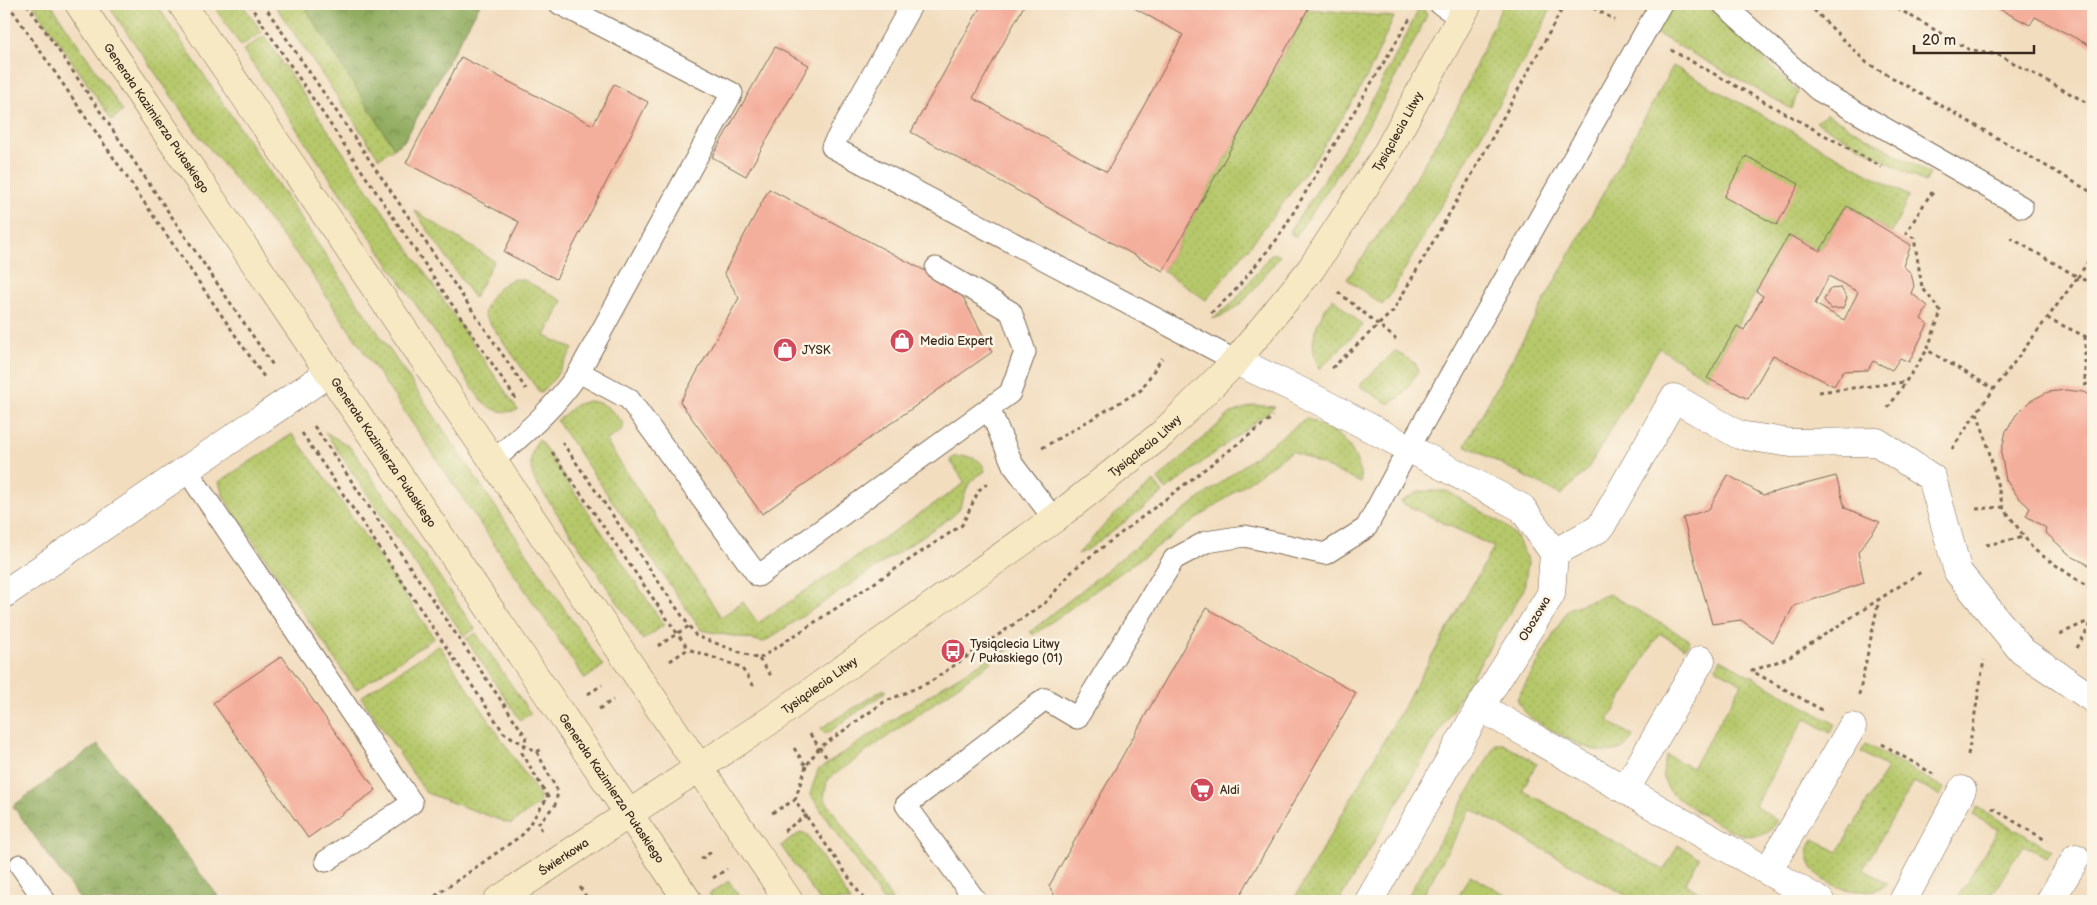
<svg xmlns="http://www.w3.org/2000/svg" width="2097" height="905" viewBox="0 0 2097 905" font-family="'Balsamiq Sans',sans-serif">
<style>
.grass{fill:url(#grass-dots);stroke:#787944}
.forest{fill:url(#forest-crowns);stroke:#666b3e}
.park{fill:#b6c86b;stroke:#787944}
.building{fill:#f4af9c;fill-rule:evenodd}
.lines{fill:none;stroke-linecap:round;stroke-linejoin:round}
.lane-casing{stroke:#7b6956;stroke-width:23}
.street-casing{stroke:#7b6956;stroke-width:29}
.secondary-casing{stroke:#7b6956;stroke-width:29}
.path{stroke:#7b6956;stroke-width:3;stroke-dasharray:4 4;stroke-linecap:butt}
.lane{stroke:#fff;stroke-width:21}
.street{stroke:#fff;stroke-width:28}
.secondary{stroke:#f6e9c3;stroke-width:28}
.labels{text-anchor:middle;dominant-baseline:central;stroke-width:5;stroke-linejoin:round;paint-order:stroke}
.street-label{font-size:12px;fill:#3b2a1e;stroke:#fcf5e5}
.poi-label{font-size:12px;fill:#3b2a1e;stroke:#fcf5e5;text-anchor:start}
</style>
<defs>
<pattern id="grass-dots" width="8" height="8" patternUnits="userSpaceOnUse" patternTransform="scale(1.25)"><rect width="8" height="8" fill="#b6c86b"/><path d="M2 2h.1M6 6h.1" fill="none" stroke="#9dac5c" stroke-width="1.8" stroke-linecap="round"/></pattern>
<pattern id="forest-crowns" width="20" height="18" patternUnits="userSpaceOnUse" patternTransform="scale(1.25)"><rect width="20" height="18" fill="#90ac5f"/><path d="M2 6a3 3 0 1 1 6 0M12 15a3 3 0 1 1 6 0" fill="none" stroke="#778c4e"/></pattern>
</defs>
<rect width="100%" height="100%" fill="#fcf5e5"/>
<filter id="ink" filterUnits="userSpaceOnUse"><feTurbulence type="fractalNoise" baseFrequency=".02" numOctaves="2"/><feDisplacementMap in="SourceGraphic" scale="10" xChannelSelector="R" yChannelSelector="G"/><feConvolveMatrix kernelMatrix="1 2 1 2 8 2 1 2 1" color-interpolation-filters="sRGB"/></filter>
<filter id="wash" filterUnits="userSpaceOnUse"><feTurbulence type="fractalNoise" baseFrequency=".0096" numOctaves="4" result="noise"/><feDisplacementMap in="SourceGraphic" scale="20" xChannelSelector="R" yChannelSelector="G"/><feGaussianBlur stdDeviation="1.12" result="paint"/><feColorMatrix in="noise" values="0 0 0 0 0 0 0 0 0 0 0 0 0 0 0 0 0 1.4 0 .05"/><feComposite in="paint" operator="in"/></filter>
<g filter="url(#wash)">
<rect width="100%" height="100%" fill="#f2ddbf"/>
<!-- grass -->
<g class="grass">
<polygon points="33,4 51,4 123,111 112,120"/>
<polygon points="107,4 156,4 603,666 585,679 304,263 200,137"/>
<polygon points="212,4 242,4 262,32 241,46"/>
<polygon points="274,4 480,4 404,141 379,158"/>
<path d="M1421,4L1427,15C1390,93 1346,166 1295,237L1291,234V229C1341,157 1384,84 1421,4Z"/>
<polygon points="1503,4 1552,4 1543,26 1389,297 1382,305 1347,279 1398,207 1457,108"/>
<polygon points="1672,4 1705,4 1712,9 1798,92 1792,109 1652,31 1665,8"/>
<path d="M1308,9L1394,17C1383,40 1374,65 1361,87C1318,160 1261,234 1206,300L1163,271Z"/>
<path d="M264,36L282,62L279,64L281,66L283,64L518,410C502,414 492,411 480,399L243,50Z"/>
<polygon points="1673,66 1909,196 1892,233 1847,206 1820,251 1789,235 1707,378 1659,348 1587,470 1561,495 1465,445"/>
<polygon points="1827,114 1930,174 1925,183 1816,122"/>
<polygon points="414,210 494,261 474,298"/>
<path d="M1271,254H1277L1280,256C1261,279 1243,312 1212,319L1234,302Z"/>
<path d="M515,279L524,280L563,301L545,336L573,349L554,379L540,393L484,315C486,299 500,283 515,279Z"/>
<path d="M1333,298L1363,326L1320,369C1306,343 1316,320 1333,298Z"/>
<polygon points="1395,351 1416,364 1418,371 1403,395 1389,404 1361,387 1361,384"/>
<path d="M588,401C606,402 613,411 624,424L622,430L606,441L721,617L743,602L758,623L965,483L950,460L954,457C967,455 982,457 985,471C980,475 972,479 969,484C962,496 965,505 953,516L764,642L701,630L557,421L575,405Z"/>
<polygon points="1254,405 1275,407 1166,490 1158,479 1231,413"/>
<path d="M1306,418C1317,424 1332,429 1341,437C1353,447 1361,468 1361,483L1292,451L1033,635L1030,632L1129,552Z"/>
<polygon points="325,432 349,446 357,456 475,629 464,636"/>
<polygon points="292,434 319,469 434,638 356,690 224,498 219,482"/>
<path d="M539,439L664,625L643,640L535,481C529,466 529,452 539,439Z"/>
<polygon points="1154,481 1163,493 1086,551 1078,554 1109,520"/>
<polygon points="1420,491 1447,491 1503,524 1517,537 1528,562 1524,589 1339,901 1293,901 1494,547 1400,502"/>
<path d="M1609,594L1690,640L1685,648L1659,633L1608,721L1633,736C1615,775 1555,731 1531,718L1524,711L1517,699L1568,609Z"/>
<polygon points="476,633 531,714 520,720 466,639"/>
<polygon points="439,645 540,797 540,802 537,805 511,824 426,793 361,697"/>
<polygon points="1007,648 1009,649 827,780 824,798 893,901 883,901 810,794 818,770 949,682"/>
<path d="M1721,659L1835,724L1830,733L1805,718L1755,805L1777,821C1758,860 1700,812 1677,798C1663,787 1660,772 1667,755L1692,768L1742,684L1715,668Z"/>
<polygon points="884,689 886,691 884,693 826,734 821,728"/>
<polygon points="1496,744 1503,744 1537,763 1522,790 1664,870 1678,845 1699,858 1685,884 1714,901 1636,901 1471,809 1420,901 1405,901"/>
<path d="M1866,744L1944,788L1940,796L1914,782L1863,869L1888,884C1860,905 1789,877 1813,839L1838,852L1887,768L1861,752Z"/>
<polygon points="1977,807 2052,851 2047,858 2023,845 1988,901 1956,901 1998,830 1973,815"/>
<polygon points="801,832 806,834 851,901 820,901 781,846"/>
<polygon points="729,881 742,901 714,901 709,894"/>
</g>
<!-- forest -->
<g class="forest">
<polygon points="303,4 480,4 404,141 394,148"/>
<polygon points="98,744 222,901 81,901 13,806"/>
</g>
<!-- park -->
<polygon class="park" points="1470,875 1517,901 1456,901"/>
<g id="blocks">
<!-- building -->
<g class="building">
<polygon points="982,4 1025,4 973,98 1107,172 1183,35 1127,4 1298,4 1308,9 1163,271 911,132"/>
<polygon points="1990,4 2093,4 2093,47 2035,17 2030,25"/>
<polygon points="775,47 809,65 746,176 712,157"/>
<polygon points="461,57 593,125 614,84 648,102 556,279 504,252 519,222 406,163"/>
<polygon points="1746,156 1799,184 1777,225 1724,197"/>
<polygon points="769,189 958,288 992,352 762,514 680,402 739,298 724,273"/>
<path d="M1847,206L1911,245L1903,266L1911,273L1914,286L1911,293L1928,306L1921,319L1928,324L1909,362L1900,358L1892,370L1873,361L1868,370L1843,371L1834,386L1773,355L1748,399L1707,378L1737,326L1744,330L1763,296L1756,291L1789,235L1820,251ZM1829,276L1858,292L1844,320L1815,304Z"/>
<polygon points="1841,288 1847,298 1843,308 1831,309 1824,300 1829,289"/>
<polygon points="2066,390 2083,392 2093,397 2093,567 2071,556 2045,532 2046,528 2026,516 2030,508 2018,497 2006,480 2001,453 2006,431 2016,415 2030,401 2048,392"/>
<polygon points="1728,475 1763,495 1836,476 1845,508 1880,522 1858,552 1864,583 1794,606 1773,642 1741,620 1712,624 1683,518 1709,509"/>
<polygon points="1206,608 1356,693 1237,901 1058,901 1049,886"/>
<polygon points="282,656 376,790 308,838 213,703"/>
</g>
</g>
</g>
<g filter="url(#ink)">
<use href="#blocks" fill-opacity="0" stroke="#7b6956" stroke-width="1"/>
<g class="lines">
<defs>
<g id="lane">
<polyline points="912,4 832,147 1236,361"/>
<polyline points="1440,4 1461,18"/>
<polyline points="1723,4 1818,90 2022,207"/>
<polyline points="579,372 629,399 758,576 1010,393 1025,352 1011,312 936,268"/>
<polyline points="989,408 1013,465 1054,519"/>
<path d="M493,461C526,432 554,409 579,372L732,93L560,4"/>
<polyline points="186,469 412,803 326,861"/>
<polyline points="20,865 45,901"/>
<polyline points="976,901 906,805 1045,699 1077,718 1174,559 1206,542 1245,536 1325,554 1366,528 1409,448 1661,4"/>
</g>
<g id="street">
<polyline points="1236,361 1304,393 1522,508 1554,553 1551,594 1480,707 1369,901"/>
<polyline points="1554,553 1600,528 1674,398 1739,435 1791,443 1877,442 1932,478 1958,572 2022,651 2093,699"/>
<polyline points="4,594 330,372"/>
<polyline points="1480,707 1820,901"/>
<polyline points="1626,789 1701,660"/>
<polyline points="1768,871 1852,727"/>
<polyline points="1903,901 1962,790"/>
<polyline points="2050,901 2076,858"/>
</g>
<g id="secondary">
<path id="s1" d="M79,4L688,901"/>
<polyline points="182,4 493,461 789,901"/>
<path id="s2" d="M497,901L774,718L1054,519L1162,434L1236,361L1311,269L1385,156L1468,4"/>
</g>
</defs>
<!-- lane casing -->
<use href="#lane" class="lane-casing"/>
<!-- street casing -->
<use href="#street" class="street-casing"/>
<!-- secondary casing -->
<use href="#secondary" class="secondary-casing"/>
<!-- path -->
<g class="path">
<polyline points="8,4 264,377"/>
<polyline points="27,4 274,367"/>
<polyline points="249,4 516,399"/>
<polyline points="263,4 526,389"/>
<polyline points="1586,4 1615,20"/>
<polyline points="1808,4 1867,63 2093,193"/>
<polyline points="1890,4 1968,49 1999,55 2093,106"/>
<polyline points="1671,50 1882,167"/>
<polyline points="1933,195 1931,193 1906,233 1914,238 1922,287 1941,312 1927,350 1994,389"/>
<polyline points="2093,254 2078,277 2093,284"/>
<polyline points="1338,292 1396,339"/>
<polyline points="1211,313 1233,293 1278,238 1411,17"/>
<polyline points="2047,318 2093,340"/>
<polyline points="2085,336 2085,385 2093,381"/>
<polyline points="1332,368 1393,311 1474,171 1561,11 1562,4"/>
<polyline points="1819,392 1905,382"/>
<polyline points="1888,408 1927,350"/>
<polyline points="1977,413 1986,439 2003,507 2033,549 2093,591"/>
<polyline points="314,426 526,737 522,753 548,797 522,835 428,901"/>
<polyline points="302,433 504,733 537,752 543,748"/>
<polyline points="562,442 696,636 759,659 962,525 979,490 988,483"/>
<polyline points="1042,448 1141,390 1162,358"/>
<polyline points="1952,449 1977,412 2078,277 2011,238"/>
<polyline points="552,452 688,649"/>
<polyline points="1976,509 2003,507"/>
<polyline points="1986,545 2024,537"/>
<polyline points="2060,634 2093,619"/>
<polyline points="658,646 689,626"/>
<polyline points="2077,648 2093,620"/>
<polyline points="759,659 772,677"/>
<polyline points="670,661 688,649 741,667 755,688"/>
<polyline points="588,694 602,685"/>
<polyline points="1859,695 1879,599"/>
<polyline points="599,709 613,700"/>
<polyline points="1822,710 1752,671 1790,657 1921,572"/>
<polyline points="810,734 827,758"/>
<polyline points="1882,744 1933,774"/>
<polyline points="794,748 806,766 819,748 884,702 930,682 1046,602 1074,569 1273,417"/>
<polyline points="537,752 558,792 555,805 538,824 542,830"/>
<polyline points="1968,755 1984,660"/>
<polyline points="806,766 795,800 865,901"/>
<polyline points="1992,808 2047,841"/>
<polyline points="772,813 795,800"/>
<polyline points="784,831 807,815"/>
<polyline points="701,859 714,850"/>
<polyline points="713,878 727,869"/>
<polyline points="580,887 589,901"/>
</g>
<!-- lane -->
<use href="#lane" class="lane"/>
<!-- street -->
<use href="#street" class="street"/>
<!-- secondary -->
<use href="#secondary" class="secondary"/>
</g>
</g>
<!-- icons -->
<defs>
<symbol id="shop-disc" viewBox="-11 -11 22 22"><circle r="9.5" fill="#d1495b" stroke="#fcf5e5"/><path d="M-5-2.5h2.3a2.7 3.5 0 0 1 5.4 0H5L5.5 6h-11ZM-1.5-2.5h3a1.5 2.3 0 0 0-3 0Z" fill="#fff"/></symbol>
<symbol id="bus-disc" viewBox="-11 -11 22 22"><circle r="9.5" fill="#d1495b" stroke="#fcf5e5"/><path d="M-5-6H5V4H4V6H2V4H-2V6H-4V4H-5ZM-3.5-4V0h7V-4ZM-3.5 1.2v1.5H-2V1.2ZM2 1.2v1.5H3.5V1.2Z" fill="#fff"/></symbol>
<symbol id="supermarket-disc" viewBox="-11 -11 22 22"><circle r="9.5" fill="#d1495b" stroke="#fcf5e5"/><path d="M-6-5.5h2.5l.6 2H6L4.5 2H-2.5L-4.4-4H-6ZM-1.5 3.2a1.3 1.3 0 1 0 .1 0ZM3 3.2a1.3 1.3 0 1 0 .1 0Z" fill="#fff"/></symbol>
</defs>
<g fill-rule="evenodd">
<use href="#shop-disc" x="888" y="327" width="28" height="28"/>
<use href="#shop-disc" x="771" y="336" width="28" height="28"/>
<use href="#bus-disc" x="939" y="637" width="28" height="28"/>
<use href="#supermarket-disc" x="1188" y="776" width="28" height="28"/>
</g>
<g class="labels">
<!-- street labels -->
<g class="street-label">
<text stroke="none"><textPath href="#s1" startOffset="138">Generała Kazimierza Pułaskiego</textPath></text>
<text stroke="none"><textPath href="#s2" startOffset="1198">Tysiąclecia Litwy</textPath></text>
<text stroke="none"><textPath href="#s2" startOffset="792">Tysiąclecia Litwy</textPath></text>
<text stroke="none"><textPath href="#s1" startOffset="542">Generała Kazimierza Pułaskiego</textPath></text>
<text transform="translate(1535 619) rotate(-59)">Obozowa</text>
<text stroke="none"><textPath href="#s2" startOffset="388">Tysiąclecia Litwy</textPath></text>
<text stroke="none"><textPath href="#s1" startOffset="948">Generała Kazimierza Pułaskiego</textPath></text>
<text stroke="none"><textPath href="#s2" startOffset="80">Świerkowa</textPath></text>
</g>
<!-- poi labels -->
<g class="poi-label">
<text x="920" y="341">Media Expert</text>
<text x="802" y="350">JYSK</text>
<text x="970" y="644">Tysiąclecia Litwy<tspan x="970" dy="14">/ Pułaskiego (01)</tspan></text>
<text x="1220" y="790">Aldi</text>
</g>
</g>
<!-- margin -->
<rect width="2097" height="905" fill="none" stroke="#fcf5e5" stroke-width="20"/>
<!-- scale -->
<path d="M1914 45v8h120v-8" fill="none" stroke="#3b2a1e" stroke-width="2.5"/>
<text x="1922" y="45" font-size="15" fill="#3b2a1e" stroke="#fcf5e5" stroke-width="4" paint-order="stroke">20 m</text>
</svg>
